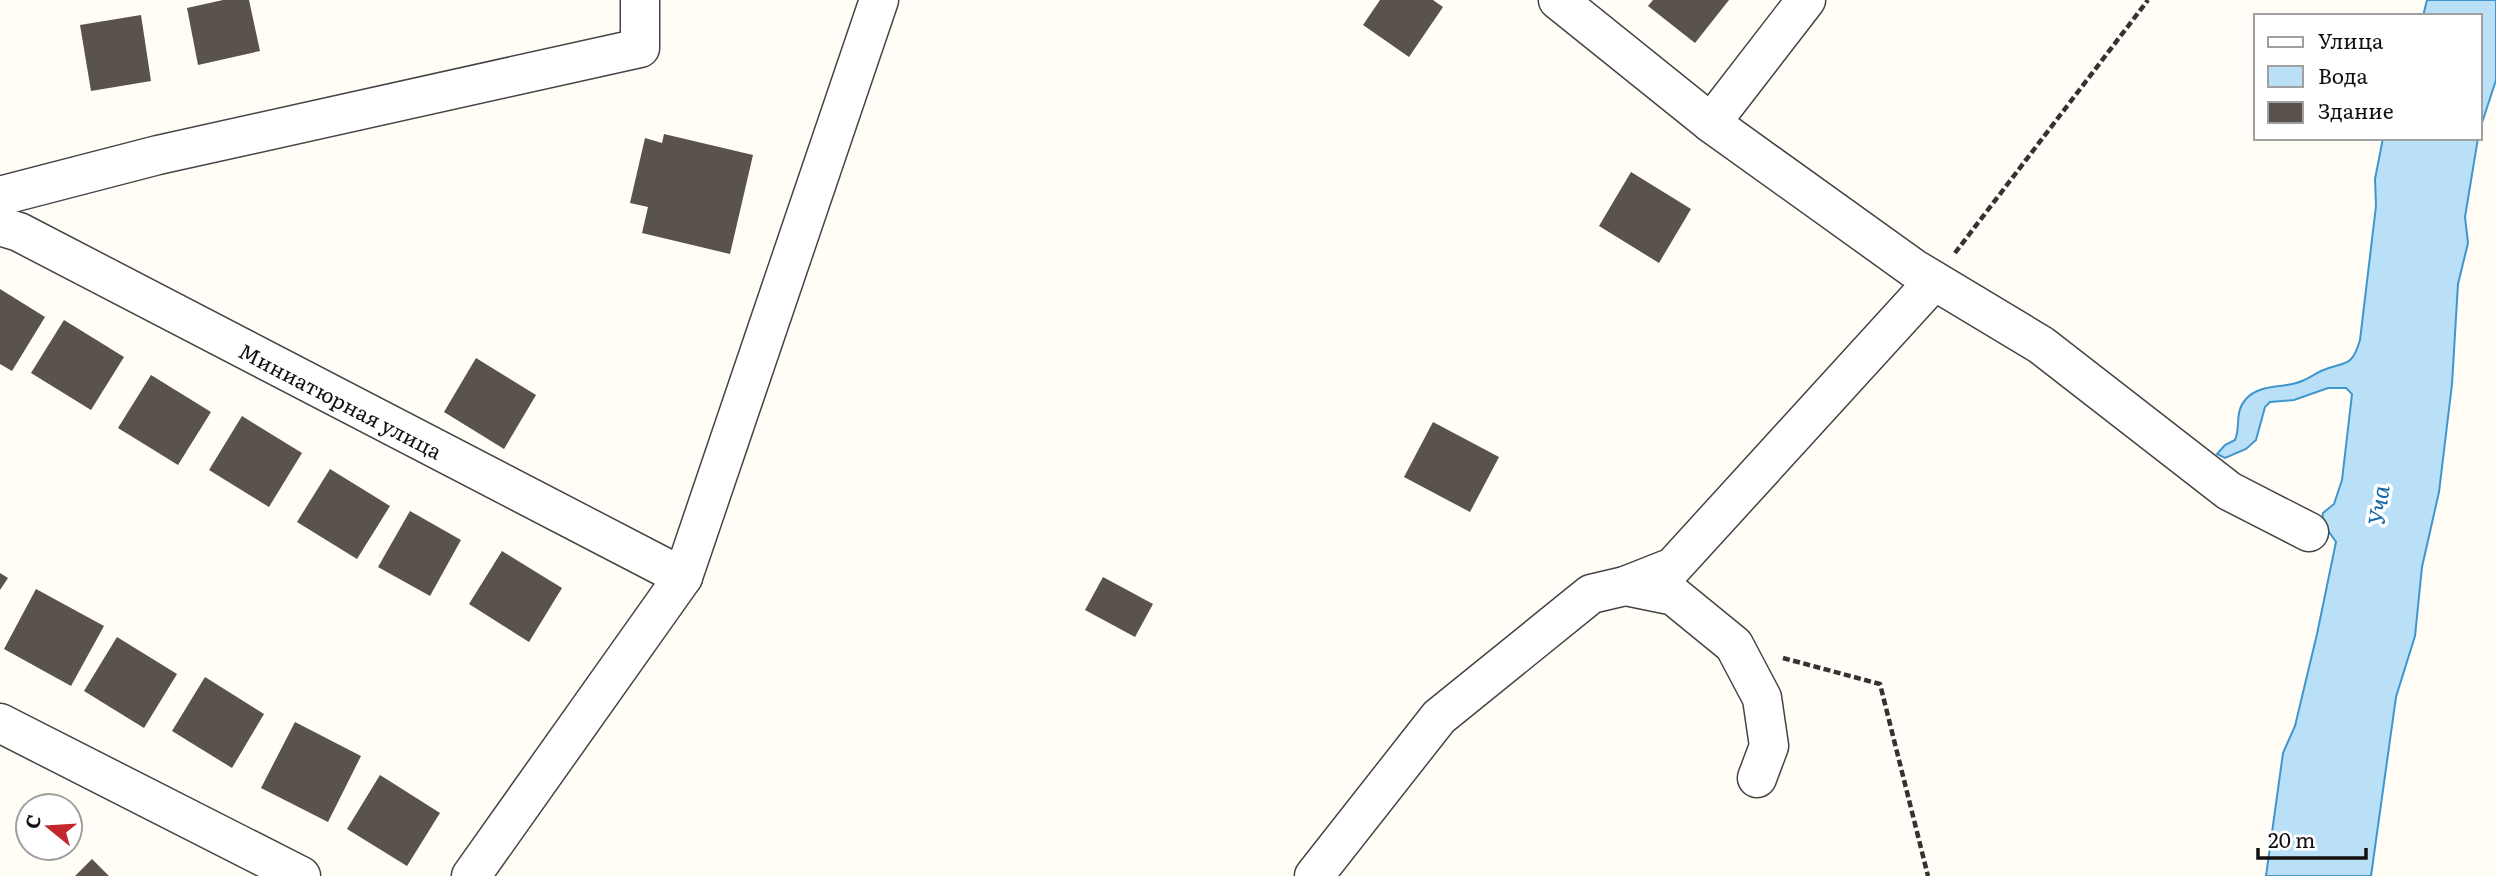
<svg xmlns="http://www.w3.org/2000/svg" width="2496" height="876" viewBox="0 0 2496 876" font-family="Literata,serif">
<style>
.water{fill:#b9e0f7;stroke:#3f96cf;stroke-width:2}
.building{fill:#5a524d}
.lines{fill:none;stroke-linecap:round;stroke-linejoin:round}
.minor-casing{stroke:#444;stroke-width:41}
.path{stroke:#333;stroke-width:4.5;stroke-dasharray:7 3.5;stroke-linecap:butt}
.minor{stroke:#fff;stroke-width:38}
.labels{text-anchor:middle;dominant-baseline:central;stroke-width:7;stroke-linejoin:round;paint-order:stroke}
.street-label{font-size:21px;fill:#111;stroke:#fff}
.water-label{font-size:23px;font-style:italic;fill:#1768a6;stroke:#fff}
</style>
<rect width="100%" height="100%" fill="#fffdf5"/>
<!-- water -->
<g class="water">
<polygon points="2427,0 2496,0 2496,80 2480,129 2480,16 2423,16"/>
<path d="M2383,138H2478L2465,217L2468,243L2458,284L2452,384L2439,492L2422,567L2415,636L2396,697L2371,876H2266L2283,753L2295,726L2317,634L2336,542L2322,522L2323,513L2334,504L2342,480L2352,394L2346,388H2328L2294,400L2270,402L2265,407L2256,440L2246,449L2225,458L2217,454L2225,445L2235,440C2241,426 2234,412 2246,399C2260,383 2284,389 2302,381C2309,378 2315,374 2321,371C2345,360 2351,370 2360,340L2376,206L2375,179Z"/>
</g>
<!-- building -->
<g class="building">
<polygon points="223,0 249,0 260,51 198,65 187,8"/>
<polygon points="1380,0 1433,0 1443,7 1409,57 1363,25"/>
<polygon points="1653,0 1729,0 1695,43 1648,6"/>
<polygon points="141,15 151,81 91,91 80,25"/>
<polygon points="664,134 753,155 730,254 642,233 648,207 630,203 645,138 662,143"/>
<polygon points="1631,172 1691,209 1659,263 1599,226"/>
<polygon points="0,289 45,317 12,371 0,364"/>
<polygon points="64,320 124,357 91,410 31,373"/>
<polygon points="476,358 536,395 504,449 444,412"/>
<polygon points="151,375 211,412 178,465 118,428"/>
<polygon points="242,416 302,453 269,507 209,470"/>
<polygon points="1433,422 1499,457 1470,512 1404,477"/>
<polygon points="330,469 390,506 357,559 297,522"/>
<polygon points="410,511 461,540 430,596 378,567"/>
<polygon points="502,551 562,588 529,642 469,604"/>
<polygon points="0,573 8,578 0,590"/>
<polygon points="1103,577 1153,604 1135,637 1085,610"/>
<polygon points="36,589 104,626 71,686 4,649"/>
<polygon points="117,637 177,674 144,728 84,691"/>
<polygon points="205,677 264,714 232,768 172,731"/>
<polygon points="295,722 361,756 328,822 261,788"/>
<polygon points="380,775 440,813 407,866 347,829"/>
<polygon points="92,859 109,876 75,876"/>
</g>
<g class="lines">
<defs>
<g id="minor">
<polyline points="1558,0 1711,123 1913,268 2041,345 2229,491 2309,532"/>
<polyline points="1711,123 1806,0"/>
<polyline points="0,196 158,155 640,48 640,0"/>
<path id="s1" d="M0,226L19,232L683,577"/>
<polyline points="1625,586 1674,596 1734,645 1762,698 1769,746 1757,778"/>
<polyline points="0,723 301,876"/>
<polyline points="471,876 683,577 879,0"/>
<polyline points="1314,876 1439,717 1591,594 1625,586 1673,567 1933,282"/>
</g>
</defs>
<!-- minor casing -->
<use href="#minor" class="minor-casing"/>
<!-- path -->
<g class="path">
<polyline points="1955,253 2148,0"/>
<polyline points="1783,658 1880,684 1928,876"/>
</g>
<!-- minor -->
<use href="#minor" class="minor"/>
</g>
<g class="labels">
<!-- street labels -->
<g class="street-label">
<text stroke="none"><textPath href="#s1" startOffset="383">Миниатюрная улица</textPath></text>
</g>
<!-- water labels -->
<g class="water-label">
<text transform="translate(2377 505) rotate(-82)">Уча</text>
</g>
</g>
<!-- legend -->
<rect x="2254" y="14" width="228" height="126" fill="#ffffff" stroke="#a0a0a0" stroke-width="2"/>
<rect x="2268" y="37" width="35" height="10" fill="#ffffff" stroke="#a0a0a0" stroke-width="2"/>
<text x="2318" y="49" font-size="21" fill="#111111">Улица</text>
<rect x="2268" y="66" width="35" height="21" fill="#b9e0f7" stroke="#a0a0a0" stroke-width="2"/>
<text x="2318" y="84" font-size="21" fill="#111111">Вода</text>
<rect x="2268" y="102" width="35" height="21" fill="#5a524d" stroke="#a0a0a0" stroke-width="2"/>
<text x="2318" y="119" font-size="21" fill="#111111">Здание</text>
<!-- north arrow -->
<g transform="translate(49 827) rotate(288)"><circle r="33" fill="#ffffff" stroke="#a0a0a0" stroke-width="2"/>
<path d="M0-5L12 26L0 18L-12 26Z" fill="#c4262e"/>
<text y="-10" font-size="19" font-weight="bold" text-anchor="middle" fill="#111111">С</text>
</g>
<!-- scale -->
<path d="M2258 848v10h108v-10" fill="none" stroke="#111111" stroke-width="3.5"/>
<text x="2268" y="848" font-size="21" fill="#111111" stroke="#ffffff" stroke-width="5" paint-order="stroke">20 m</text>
</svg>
